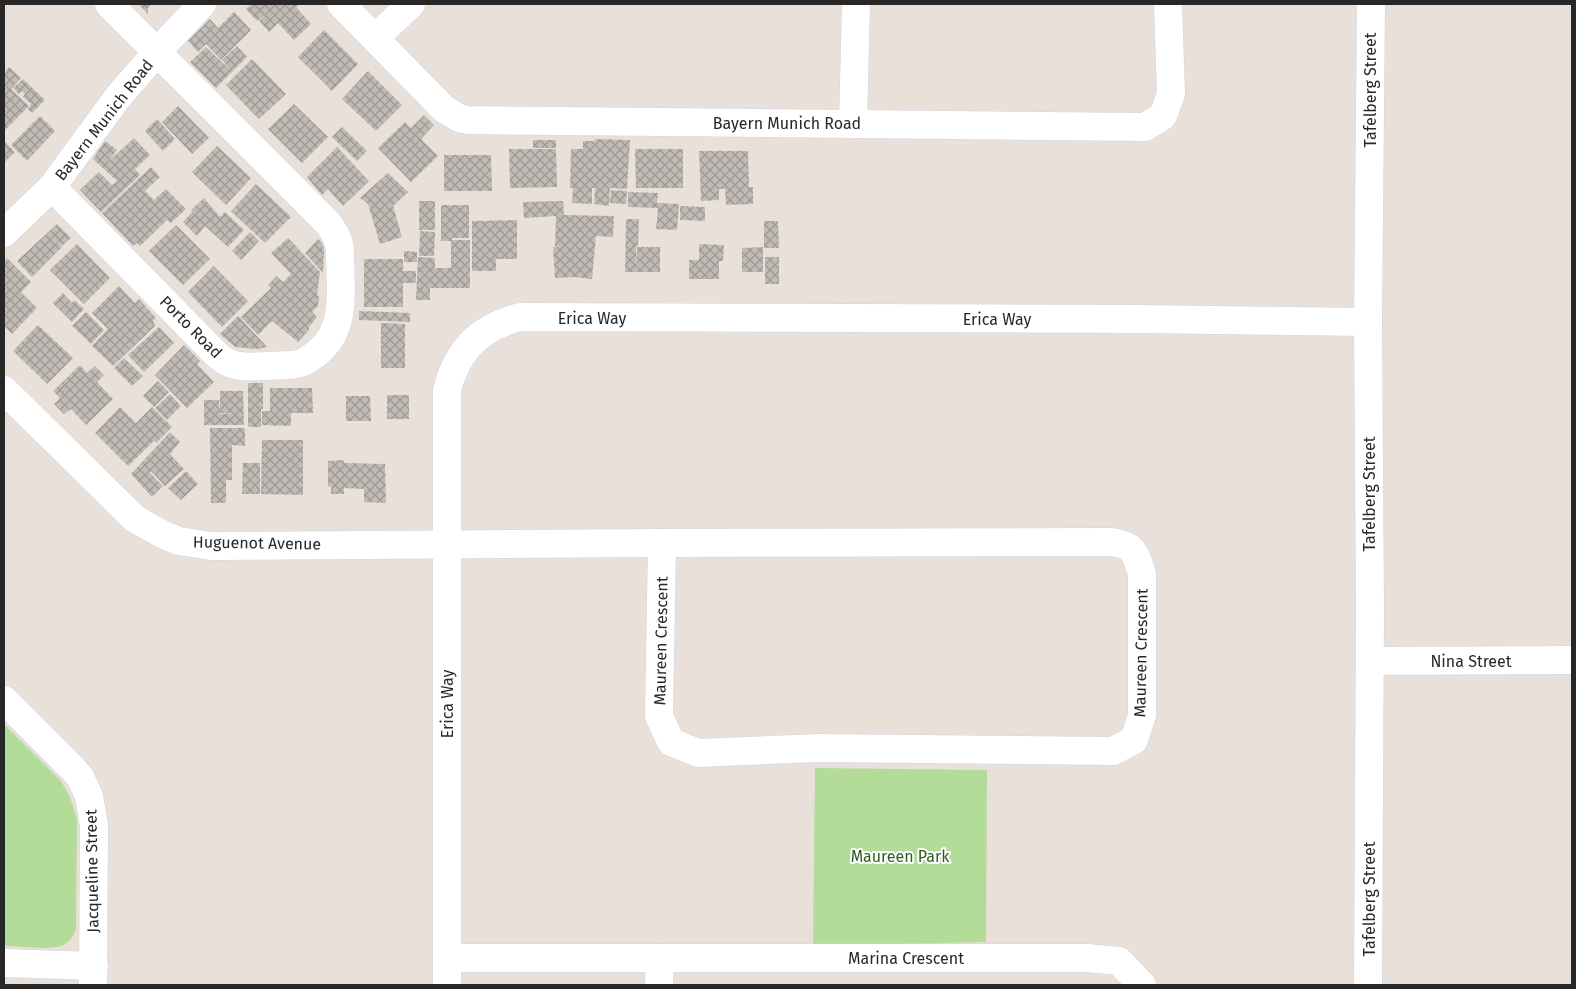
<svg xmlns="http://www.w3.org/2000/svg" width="1576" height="989" viewBox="0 0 1576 989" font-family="'Fira Sans',sans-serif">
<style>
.park{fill:#b3dc99}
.building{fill:url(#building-cross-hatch)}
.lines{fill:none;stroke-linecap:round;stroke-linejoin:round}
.street-casing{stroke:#cfd3df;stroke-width:29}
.secondary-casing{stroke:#cfd3df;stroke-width:29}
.street{stroke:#fff;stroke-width:28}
.secondary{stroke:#fff;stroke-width:28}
.labels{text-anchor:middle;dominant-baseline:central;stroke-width:4;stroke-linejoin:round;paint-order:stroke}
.street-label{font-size:16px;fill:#272727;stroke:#fff}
.park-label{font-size:16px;fill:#2e5d1e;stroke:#fff}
</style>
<defs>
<pattern id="building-cross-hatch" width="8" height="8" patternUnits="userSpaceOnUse" patternTransform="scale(1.25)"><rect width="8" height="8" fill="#c1bbb6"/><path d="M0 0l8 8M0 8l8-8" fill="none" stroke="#9d9894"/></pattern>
</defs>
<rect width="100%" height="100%" fill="#e9e1d9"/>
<!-- park -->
<g class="park">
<path d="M4,724L60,780C69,793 74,806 77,821L76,930C73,936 70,942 63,945C50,951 19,946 4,946Z"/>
<polygon points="815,768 987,770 986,942 813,946"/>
</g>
<!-- building -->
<g class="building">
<polygon points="138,4 152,4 148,8 148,14"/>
<polygon points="251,4 263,4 264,5 266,4 299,4 296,7 311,24 294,40 278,23 269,32 259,21 268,13 257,21 246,9"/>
<polygon points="234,12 251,30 221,60 206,44 198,52 188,41 210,19 218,28"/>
<polygon points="324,30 358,64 332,91 298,57"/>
<polygon points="237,46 247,57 232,72 222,60"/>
<polygon points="206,47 232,72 216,88 190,62"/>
<polygon points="252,59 286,94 259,119 226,85"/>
<polygon points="9,67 21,78 11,89 29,106 4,131 4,73"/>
<polygon points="368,71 402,105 376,131 342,99"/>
<polygon points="23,79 45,100 32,113 28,109 31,104 23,97 25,94 22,91 19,94 13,88"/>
<polygon points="294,104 328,137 302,163 268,129"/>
<polygon points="178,106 209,138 192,154 162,122"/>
<polygon points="424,115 434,125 421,139 438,156 411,182 378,148 405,122 411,128"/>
<polygon points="40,116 55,131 27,161 11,145"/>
<polygon points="157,119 175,139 163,151 145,131"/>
<polygon points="342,127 367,151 357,161 332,137"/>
<polygon points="134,138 150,155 135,169 140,175 101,212 80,190 99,172 112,185 117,181 93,159 105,141 117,150 108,162"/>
<polygon points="595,139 630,140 627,189 610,188 609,206 594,204 595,188 592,188 592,204 572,203 573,188 570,188 571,149 583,149 583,141 595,141 596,149"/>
<rect x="533" y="140" width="23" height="8"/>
<polygon points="4,141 15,152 4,163"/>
<polygon points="217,146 251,178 226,205 192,172"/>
<polygon points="337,147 369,181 343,206 328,189 322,195 307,177"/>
<polygon points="509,149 556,149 557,187 510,188"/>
<polygon points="635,149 683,149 683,188 636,188"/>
<polygon points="699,151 748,151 749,187 753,187 753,204 726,205 725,189 719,189 719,200 701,201"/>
<polygon points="444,155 491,155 492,191 444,191"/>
<polygon points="151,167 160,177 145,191 154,200 166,189 186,209 171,223 167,220 140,246 137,243 133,246 102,213"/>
<polygon points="388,173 408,192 393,206 402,237 380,244 368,204 360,198"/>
<polygon points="256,184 291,217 265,243 231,211"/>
<polygon points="611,190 627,191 626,204 610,203"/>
<polygon points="628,192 658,193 657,203 679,204 677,230 656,229 658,208 628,207"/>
<polygon points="204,198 220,217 225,212 244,230 228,247 205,226 197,236 183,222 192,212 197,216 191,210"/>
<rect x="419" y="201" width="16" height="29"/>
<polygon points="563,201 564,215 614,216 613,237 596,236 592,279 574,277 555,278 553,247 561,247 555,246 556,216 524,218 523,202"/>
<polygon points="441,205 469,205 469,238 452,238 452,240 470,240 470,288 430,288 430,300 416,300 418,257 435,258 435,268 451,268 451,241 441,241"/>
<polygon points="680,206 705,207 705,221 680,220"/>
<polygon points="626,219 639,219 638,246 636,246 637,272 625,272"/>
<polygon points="517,220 517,259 496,259 496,271 472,271 472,221"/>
<polygon points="764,221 778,221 779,248 764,248"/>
<polygon points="57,224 71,238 62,246 51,236 62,247 32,277 17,261"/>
<polygon points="176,225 210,259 183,285 149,251"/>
<polygon points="420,231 435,232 434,256 419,256"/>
<polygon points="250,232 259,241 241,260 232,251"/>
<polygon points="288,238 320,272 317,295 319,296 318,306 312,312 317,317 309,327 309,330 298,342 272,321 258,335 241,317 271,288 268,285 276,276 283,282 291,274 271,253"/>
<polygon points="318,239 322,243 324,250 323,273 305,253"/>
<polygon points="77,244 110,278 84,304 50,270"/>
<polygon points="699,244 724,245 723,261 719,261 719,279 689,279 689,260 699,260"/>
<rect x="637" y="247" width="23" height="25"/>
<polygon points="763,247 763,272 742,272 742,248"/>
<polygon points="404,251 417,252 417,262 404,262"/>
<rect x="765" y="257" width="14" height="27"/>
<polygon points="7,258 31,282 21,292 37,308 12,334 4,326 4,262"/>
<polygon points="364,259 403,259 403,271 416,271 416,283 403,283 403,307 364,307"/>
<polygon points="214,266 248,301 222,327 188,292"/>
<polygon points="119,286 135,303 139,299 156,318 153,321 155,326 113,366 92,346 108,329 92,313"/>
<polygon points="63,293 72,303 74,300 84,309 72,322 53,303"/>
<polygon points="359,311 410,313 410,322 359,320"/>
<polygon points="86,312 104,330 91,344 72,326"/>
<polygon points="238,316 267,347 257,349 235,347 220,334"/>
<polygon points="381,323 405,324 405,368 381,368"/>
<polygon points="38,325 73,358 47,384 13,351"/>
<polygon points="159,327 174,343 144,372 128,355"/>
<polygon points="184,345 200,361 197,364 214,382 187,408 155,375"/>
<polygon points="124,358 143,376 132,386 114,368"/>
<polygon points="80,365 87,373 95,366 104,375 97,382 113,399 86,425 71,409 64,414 54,404 60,398 53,391"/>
<polygon points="158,381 169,392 154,407 143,396"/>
<polygon points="248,383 263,383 263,409 261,409 261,427 248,427"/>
<polygon points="270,388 312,388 313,413 291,413 291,426 262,425 262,411 270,411"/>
<polygon points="220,391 243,391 244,425 204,425 204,400 219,400 220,414 235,414 220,413"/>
<polygon points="170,394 181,406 167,420 155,408"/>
<rect x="387" y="395" width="22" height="24"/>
<polygon points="346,396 370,396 371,421 346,421"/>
<polygon points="120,407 136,423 152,407 172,427 156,443 154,441 128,466 95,433"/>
<polygon points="210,428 245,428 245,446 232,445 232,480 226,480 226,503 211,503"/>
<polygon points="170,432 180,442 170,454 184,469 165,486 151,471 150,473 163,486 152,497 131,474"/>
<polygon points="262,440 303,440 303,495 261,494"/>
<polygon points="344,460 344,463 385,464 386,503 364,502 364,489 344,488 344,494 331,494 331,486 328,487 328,461"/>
<polygon points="243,463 260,463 260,494 242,494"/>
<polygon points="186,471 198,484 181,500 168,488"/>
</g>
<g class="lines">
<defs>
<g id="street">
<polyline points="341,4 444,109 459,118 467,120 1145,127 1163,116 1171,94 1168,4"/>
<polyline points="375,38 411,4"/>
<polyline points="853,123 856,4"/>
<path d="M52,187L216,354C231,369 247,367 266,366C276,365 287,366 297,364C304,363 311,358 317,353C348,330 340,287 340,253C340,241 335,233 328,223L109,4"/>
<polyline points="4,233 52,187 118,97 157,52 202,4"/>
<polyline points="4,390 135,519 164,535 179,541 211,546 662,543"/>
<path d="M1111,542C1135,545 1135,553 1142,574V715L1134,740L1113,751L819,748L698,753L671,742L659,716L662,543Z"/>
<polyline points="1370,661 1572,660"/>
<polyline points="4,700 74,770 80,777 89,796 94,826 93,985"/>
<polyline points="447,958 1087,958 1119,961 1142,985"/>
<polyline points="4,963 94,966"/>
<path d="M447,985V390C458,349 479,328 520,317L1136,319L1368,322"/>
<polyline points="659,985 660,958"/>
</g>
<polyline id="secondary" points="1368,985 1370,608 1368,322 1371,4"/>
</defs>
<!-- street casing -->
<use href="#street" class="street-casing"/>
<!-- secondary casing -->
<use href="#secondary" class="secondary-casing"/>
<!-- street -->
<use href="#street" class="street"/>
<!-- secondary -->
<use href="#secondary" class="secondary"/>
</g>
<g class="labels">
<!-- street labels -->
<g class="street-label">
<text transform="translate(1370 90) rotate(-90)">Tafelberg Street</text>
<text transform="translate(104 120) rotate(-52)">Bayern Munich Road</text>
<text x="787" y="123">Bayern Munich Road</text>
<text x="592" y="318">Erica Way</text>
<text x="997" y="319">Erica Way</text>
<text transform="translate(191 327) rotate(45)">Porto Road</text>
<text transform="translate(1369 494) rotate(-90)">Tafelberg Street</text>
<text transform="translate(257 543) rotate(1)">Huguenot Avenue</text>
<text transform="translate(661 641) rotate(-89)">Maureen Crescent</text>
<text transform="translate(1141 653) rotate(-89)">Maureen Crescent</text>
<text x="1471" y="661">Nina Street</text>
<text transform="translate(447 704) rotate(-90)">Erica Way</text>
<text transform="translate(92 871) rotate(-91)">Jacqueline Street</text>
<text transform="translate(1369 899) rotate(-90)">Tafelberg Street</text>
<text x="906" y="958">Marina Crescent</text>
</g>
<!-- park labels -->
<g class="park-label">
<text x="900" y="856">Maureen Park</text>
</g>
</g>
<!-- border -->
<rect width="1576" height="989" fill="none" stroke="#272727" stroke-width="10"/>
</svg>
